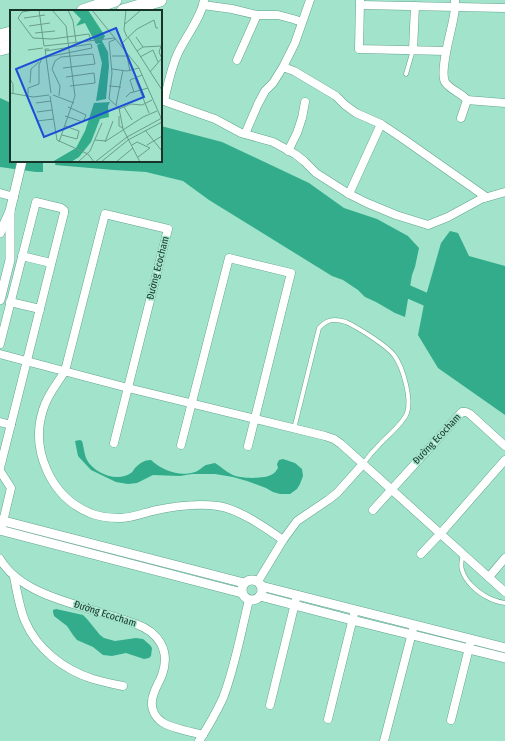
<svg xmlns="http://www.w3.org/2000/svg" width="505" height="741" viewBox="0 0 505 741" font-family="'Fira Sans Condensed',sans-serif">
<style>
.water{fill:#32ac8a}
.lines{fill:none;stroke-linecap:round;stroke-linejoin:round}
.stream{stroke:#32ac8a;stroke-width:2}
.river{stroke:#32ac8a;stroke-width:13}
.service-casing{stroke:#63a48e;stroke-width:5}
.minor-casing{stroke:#63a48e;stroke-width:9}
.tertiary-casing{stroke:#63a48e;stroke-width:10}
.trunk-casing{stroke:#63a48e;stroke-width:14}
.service{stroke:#fff;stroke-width:4}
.minor{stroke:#fff;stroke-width:8}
.tertiary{stroke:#fff;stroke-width:9}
.trunk{stroke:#fff;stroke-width:13}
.labels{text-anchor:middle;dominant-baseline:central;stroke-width:3;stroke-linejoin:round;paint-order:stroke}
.street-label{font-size:10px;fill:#18332a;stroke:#a1e4cb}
.inset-road{fill:none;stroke:#6a9d8b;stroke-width:1}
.view{fill:#1d4ed8;fill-opacity:0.15;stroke:#1d4ed8;stroke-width:2}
.inset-edge{fill:none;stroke:#18332a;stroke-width:2}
</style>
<rect width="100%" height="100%" fill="#a1e4cb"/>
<!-- water -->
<g class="water">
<polygon points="0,98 11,103 11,161 43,161 43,172 36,172 0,167"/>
<polygon points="161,126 222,142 309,183 344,208 377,219 408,236 419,248 415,267 412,275 405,317 395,313 376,302 365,297 358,290 343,280 332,276 209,200 183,181 146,172 114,170 55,165 56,161 161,161"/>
<polygon points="450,231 458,233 469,256 505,266 505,415 438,368 418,335 425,299 441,243"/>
<path d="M80,440L82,441C84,447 84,454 87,460C94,473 117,483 131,473C133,472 133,470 135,468C140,463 144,460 151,460C163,471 180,477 195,472C199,471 202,467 206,465C209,464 212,464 215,463C220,466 225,471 231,474C239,479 263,479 271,475C275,473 276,471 278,468L277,464L279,460L283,459L295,463L302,469L303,476L300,484L297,489L290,494H280L273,492L266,488L247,481L233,477L215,474H192L180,476L153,475L137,483L128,484L116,482L91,470L78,456L75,441Z"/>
<polygon points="56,609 83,615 87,619 100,635 104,638 115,641 136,638 143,639 150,645 152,648 151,656 149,658 144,659 126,653 112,656 103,655 93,647 77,640 73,635 67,626 54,616 53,612 53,610"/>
</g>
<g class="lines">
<!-- stream -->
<polyline class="stream" points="409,295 425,299"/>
<!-- river -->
<polyline class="river" points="393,285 441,306"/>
<defs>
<g id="service">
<polyline points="406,74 413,50"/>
<path d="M294,429L319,328C323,324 327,320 334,320C338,320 343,321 346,322C357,327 386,345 394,355C403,367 412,399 407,413C403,424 387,436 379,445C373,451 368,457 363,464"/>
<path d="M463,554C462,559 460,565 462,570C465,581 477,592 487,597C492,600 499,602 505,603"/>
</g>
<g id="minor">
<path d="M455,0C455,5 455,10 454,15C452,30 439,70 445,82C450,90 462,93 467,100L461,118"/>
<polyline points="360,1 359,49 446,51"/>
<polyline points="203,5 232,9 257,15 278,15 293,19 302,22"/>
<polyline points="361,5 505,8"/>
<polyline points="413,50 415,6"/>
<polyline points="237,60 257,15"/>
<polyline points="283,67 294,71 336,96 345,105 356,113 381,124 402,138 486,197"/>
<polyline points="161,100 215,119 241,133 273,142 295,154 304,161 316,173 349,194 367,203 396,215 428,225 448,217 481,199 505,192"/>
<polyline points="467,100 505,103"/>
<path d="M164,101C168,84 171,68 178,53C185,38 202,16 204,0"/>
<polyline points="245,134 258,104 265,91 273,83 283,67 295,43 310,0"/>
<polyline points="288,151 297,133 302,118 305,102"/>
<polyline points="0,193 14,197"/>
<polyline points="349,194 381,124"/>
<polyline points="22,256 51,263"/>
<polyline points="10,302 40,309"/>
<polyline points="0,344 36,202 61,208 64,210 64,213 0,468"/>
<polyline points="0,354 128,388 325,436 334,439 341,444 505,592"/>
<polyline points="0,422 11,425"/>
<path d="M114,443L168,229L105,214L65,371C57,384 47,395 43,410C30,450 51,497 90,513C99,517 110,518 120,518C131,518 141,514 152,511C174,506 196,503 218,506C239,509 266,528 283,540"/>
<polyline points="181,445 229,258 291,273 248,446"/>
<polyline points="0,471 11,488 2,526"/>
<polyline points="373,510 462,412 466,412 470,414 505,446"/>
<polyline points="421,554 441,533 505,460"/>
<path d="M0,559C17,588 56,599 86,608C102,613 119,618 136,624C158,632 171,650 162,675C159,683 153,691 152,701C151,709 155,717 162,722C170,728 192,732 203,735"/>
<path d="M14,577C17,591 19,607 25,621C37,649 64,670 93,679C103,682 113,684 123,686"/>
<polyline points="489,577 505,558"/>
<polyline points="260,578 283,540 297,521 328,500 337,493 363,464"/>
<polyline points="270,705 297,595"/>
<polyline points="328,719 355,610"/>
<polyline points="451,720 471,640"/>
<path d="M199,741C208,727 216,713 223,698C235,667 241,632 249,600"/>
<polyline points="384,741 413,629"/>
</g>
<g id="tertiary">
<polyline points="0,233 10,211 22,161"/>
<polyline points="0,300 10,260 10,211"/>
<polyline points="0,520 244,583"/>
<polyline points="0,530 242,593"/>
<circle cx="252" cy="590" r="10"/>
<polyline points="261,586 505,648"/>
<polyline points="260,596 352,620 505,658"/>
</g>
<g id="trunk">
<polyline points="83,11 115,0"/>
<polyline points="123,11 160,0"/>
<polyline points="0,36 11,33"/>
<polyline points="0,49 11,46"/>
</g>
</defs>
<!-- service casing -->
<use href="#service" class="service-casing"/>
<!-- minor casing -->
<use href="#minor" class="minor-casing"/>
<!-- tertiary casing -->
<use href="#tertiary" class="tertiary-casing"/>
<!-- trunk casing -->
<use href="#trunk" class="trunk-casing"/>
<!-- service -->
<use href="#service" class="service"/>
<!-- minor -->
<use href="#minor" class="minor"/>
<!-- tertiary -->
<use href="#tertiary" class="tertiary"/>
<!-- trunk -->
<use href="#trunk" class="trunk"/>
</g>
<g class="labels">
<!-- street labels -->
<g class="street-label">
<text transform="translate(158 268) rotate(-76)">Đường Ecocham</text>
<text transform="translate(437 439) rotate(-47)">Đường Ecocham</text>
<text transform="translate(105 614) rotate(18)">Đường Ecocham</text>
</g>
</g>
<!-- overview -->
<g transform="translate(10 10)">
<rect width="152" height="152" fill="#a1e4cb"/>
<path d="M62,0H78L95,26L92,31L98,42L99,56L96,89L86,91L92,53L87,35L91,33L86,34L75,13L66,16L71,9ZM100,92L98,96L99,107L90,109L81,132L69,147L61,152H42L66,138L75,121L84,93Z" fill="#32ac8a"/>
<path class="inset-road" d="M23,0L12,2L8,8L23,28L42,29L79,24L81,31M29,0L34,36L105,28M42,0L56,16L65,86L49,132M58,0L63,11L66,32M82,0L129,58L152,110M116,0L114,20L117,27M152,5V21M14,8L35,5M115,14L131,0M19,16L40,13M0,19V38M25,23L45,21M118,27L152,80M126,27L133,37M106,29L99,32L102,63L99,89L109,98L113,119L130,152M112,33L127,19L144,10L146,18H148M39,39H35L41,83M18,40L33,38M127,41L133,37L151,36L149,42L152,49M102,46H119M117,46L120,61M130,47L143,40L148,52M102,59L117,61L129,58M140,62L152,48M56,67L84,63L85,73L60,76M125,68L139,103M0,69L3,74V83M20,73L21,59L29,52M99,76L111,77M124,82L120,70L132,65M0,83L23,87L39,85M43,85L64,93M18,86V78L29,74V55L32,48L82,38L81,34L35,41M40,86L47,130L78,144L84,152M49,86L50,76L42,59L45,51L51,47L83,44L85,54L53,58M116,87L120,83L138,78M26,93L41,91M106,95L113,60M114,97L122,110M109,99L121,94L132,95L142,90M27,102L42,100M55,106L73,112L76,105L58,97M109,106V116L113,118M133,107L147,101M27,111L44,109M135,120L152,141M52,125L67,129L69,121L55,116M85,130L96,131L133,107M95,132L103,111M122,135L127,132L140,138L128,147M137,135L152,126M68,152L80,141L92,113M85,152L117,127L152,108M91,152L118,130L152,112M106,152L123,138"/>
<path class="view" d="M106,18L134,87L34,127L6,59Z"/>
<rect width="152" height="152" class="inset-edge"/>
</g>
</svg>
